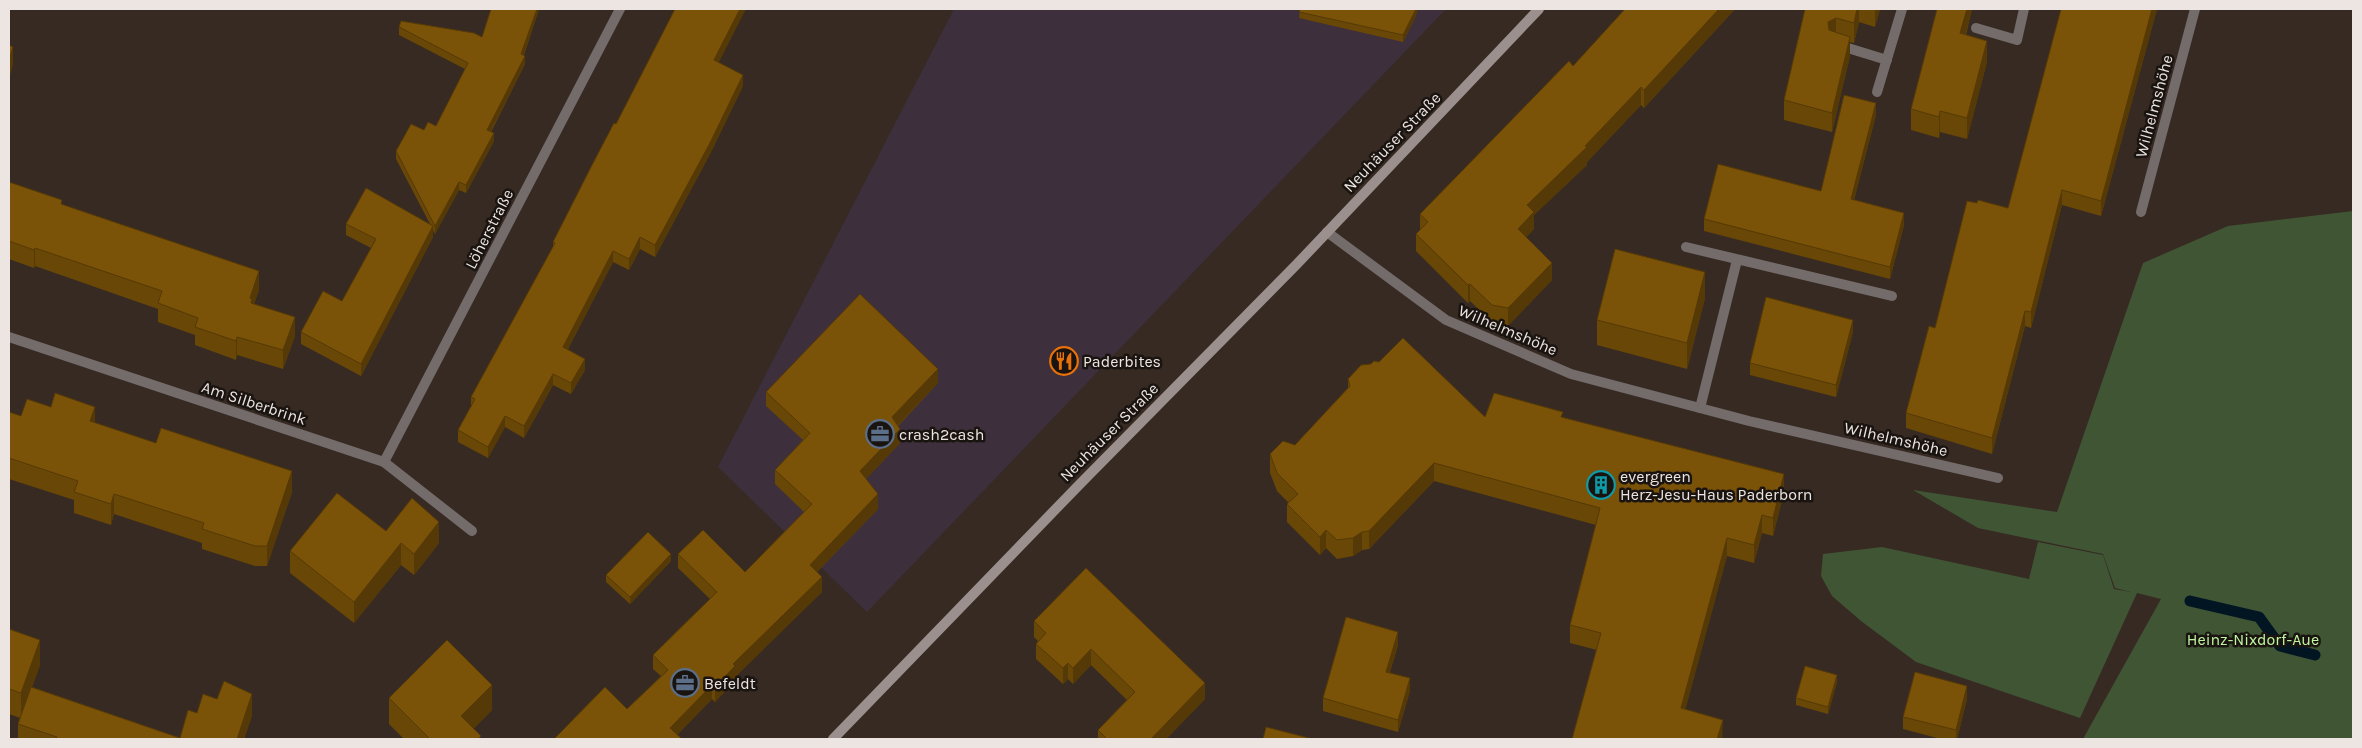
<svg xmlns="http://www.w3.org/2000/svg" width="2362" height="748" viewBox="0 0 2362 748" font-family="Karla,sans-serif">
<style>
.commercial{fill:#3e2f3c}
.green{fill:#405534}
.lines{fill:none;stroke-linecap:round;stroke-linejoin:round}
.stream{stroke:#021522;stroke-width:11}
.minor{stroke:#746c6b;stroke-width:10}
.secondary{stroke:#9b908d;stroke-width:10}
.wall{fill:#694707}
.shaded-wall{fill:#553906}
.building{fill:#7a5208;stroke:#553906}
.labels{text-anchor:middle;dominant-baseline:central;stroke-width:5;stroke-linejoin:round;paint-order:stroke}
.street-label{font-size:16px;fill:#ede5e1;stroke:#1a1411}
.poi-label{font-size:16px;fill:#ede5e1;stroke:#1a1411;text-anchor:start}
.park-label{font-size:16px;fill:#c0f6a0;stroke:#1a1411}
</style>
<rect width="100%" height="100%" fill="#362a23"/>
<!-- commercial -->
<polygon class="commercial" points="954,9 1446,9 867,612 718,467"/>
<!-- green -->
<polygon class="green" points="2353,211 2353,739 2083,739 2161,599 2137,593 2080,718 1916,662 1861,621 1832,596 1821,576 1823,554 1882,547 2029,579 2038,542 2103,555 2114,589 2131,592 2115,588 2103,554 1978,528 1913,490 2057,512 2143,263 2228,226"/>
<g class="lines">
<!-- stream -->
<polyline class="stream" points="2190,601 2259,617 2280,646 2315,655"/>
<!-- minor -->
<g class="minor">
<polyline points="1976,28 2017,40 2024,9"/>
<polyline points="1838,45 1887,60"/>
<polyline points="1877,92 1902,9"/>
<polyline points="2141,212 2195,9"/>
<polyline points="1327,232 1446,320 1571,374 1749,421 1998,478"/>
<polyline points="1686,247 1892,296"/>
<polyline points="9,337 384,462 472,531"/>
<polyline points="1700,408 1737,260"/>
<polyline points="384,462 620,9"/>
</g>
<!-- secondary -->
<polyline class="secondary" points="833,739 1079,485 1297,264 1539,9"/>
</g>
<!-- wall -->
<g class="wall">
<polygon points="491,9 539,9 524,55 525,64 491,132 494,141 466,193 459,190 435,234 433,230 433,237 361,376 301,344 301,332 342,301 371,248 346,235 346,224 430,224 396,159 396,151 424,130 436,126 465,69 399,35 399,27 482,37"/>
<polygon points="1300,9 1418,9 1415,18 1403,42 1299,18"/>
<polygon points="1625,9 1735,9 1644,108 1641,105 1587,162 1587,165 1534,215 1534,229 1526,237 1552,280 1508,326 1492,322 1470,301 1468,303 1416,251 1416,234 1420,230 1420,214 1573,66"/>
<polygon points="1805,9 1880,9 1875,27 1859,22 1854,43 1850,42 1850,56 1832,132 1784,120 1784,100"/>
<polygon points="1972,9 1966,35 1987,62 1967,139 1940,132 1939,138 1911,130 1911,109"/>
<polygon points="2157,9 2101,216 2062,205 2031,328 2025,326 1992,454 1906,428 1906,413 1977,203 2008,208"/>
<polygon points="719,63 743,86 710,154 655,257 640,249 629,270 613,262 568,349 585,370 571,394 553,385 524,438 505,427 488,458 458,442 458,430 471,407 471,397 553,247 553,242 616,124"/>
<polygon points="1876,115 1854,200 1904,225 1890,279 1704,231 1704,219 1821,191"/>
<polygon points="9,182 62,204 259,290 254,304 295,336 283,369 237,355 236,360 195,345 195,335 158,322 158,309 35,266 34,268 9,259"/>
<polygon points="1705,298 1687,369 1597,345 1597,320"/>
<polygon points="1853,332 1836,397 1750,375 1750,363"/>
<polygon points="1348,379 1485,417 1563,417 1784,492 1773,536 1762,533 1754,563 1727,556 1685,709 1723,738 1722,739 1572,739 1597,650 1570,643 1570,625 1596,525 1434,481 1369,549 1362,550 1353,556 1337,559 1326,548 1320,555 1287,522 1287,504 1289,503 1277,491 1270,473 1270,454 1295,445 1348,388"/>
<polygon points="938,383 898,426 900,443 866,479 878,509 817,572 822,592 735,677 735,681 715,702 712,699 677,735 627,709 661,676 653,669 653,655 710,599 678,568 678,554 745,572 804,512 775,484 775,470 803,440 766,406 766,392"/>
<polygon points="9,412 21,416 95,423 292,492 267,566 255,566 202,549 202,543 114,514 111,525 74,513 74,500 9,479"/>
<polygon points="386,531 439,543 414,575 401,565 354,623 290,573 290,551"/>
<polygon points="671,561 630,604 606,582 606,575"/>
<polygon points="1034,621 1205,699 1166,739 1098,739 1098,730 1127,700 1091,665 1073,684 1068,679 1063,684 1036,659 1036,644 1038,641 1034,637"/>
<polygon points="9,629 40,665 32,687 180,738 197,713 252,716 244,739 18,739 18,724 20,718 9,714"/>
<polygon points="1398,645 1390,672 1410,691 1398,732 1323,711 1323,698"/>
<polygon points="1837,682 1828,714 1796,705 1796,698"/>
<polygon points="389,698 492,710 473,729 481,739 404,739 389,724"/>
<polygon points="1967,699 1957,739 1941,739 1903,729 1903,717"/>
</g>
<!-- shaded-wall -->
<g class="shaded-wall">
<polygon points="537,9 539,9 521,62 521,54"/>
<polygon points="740,9 746,9 714,72 714,60"/>
<polygon points="1416,9 1418,9 1415,18 1403,42 1403,35"/>
<polygon points="1719,9 1735,9 1644,108 1644,90"/>
<polygon points="1857,9 1859,9 1859,22 1854,43 1854,23"/>
<polygon points="1875,9 1880,9 1875,27"/>
<polygon points="1967,9 1972,9 1960,55 1960,33"/>
<polygon points="2152,9 2157,9 2101,216 2101,201"/>
<polygon points="1836,18 1836,37 1828,42 1828,22"/>
<polygon points="1850,37 1850,56 1832,132 1832,113"/>
<polygon points="1987,41 1987,62 1967,139 1967,118"/>
<polygon points="13,47 13,65 9,79 9,60"/>
<polygon points="525,56 525,64 487,138 487,130"/>
<polygon points="743,75 743,86 710,154 655,257 655,245"/>
<polygon points="1641,87 1641,105 1587,162 1587,165 1534,215 1534,229 1518,246 1518,229 1527,205 1585,146"/>
<polygon points="1876,103 1876,115 1851,211 1851,199"/>
<polygon points="1940,111 1940,132 1939,138 1939,117"/>
<polygon points="494,133 494,141 466,193 466,185"/>
<polygon points="459,182 459,190 435,234 435,226"/>
<polygon points="2062,190 2062,205 2031,328 2031,312"/>
<polygon points="1904,213 1904,225 1890,279 1890,267"/>
<polygon points="433,226 433,237 361,376 361,364"/>
<polygon points="640,237 640,249 629,270 629,259"/>
<polygon points="35,248 35,266 34,268 34,250"/>
<polygon points="613,251 613,262 563,358 563,347"/>
<polygon points="1552,263 1552,280 1508,326 1508,308"/>
<polygon points="259,271 259,290 252,309 250,298"/>
<polygon points="1705,272 1705,298 1687,369 1687,343"/>
<polygon points="1470,284 1470,301 1468,303 1468,285"/>
<polygon points="2025,311 2025,326 1992,454 1992,438"/>
<polygon points="295,317 295,336 283,369 283,350"/>
<polygon points="1853,320 1853,332 1836,397 1836,385"/>
<polygon points="237,337 237,355 236,360 236,341"/>
<polygon points="585,359 585,370 571,394 571,383"/>
<polygon points="938,369 938,383 892,431 892,417"/>
<polygon points="553,374 553,385 524,438 524,426"/>
<polygon points="95,407 95,427 90,421"/>
<polygon points="505,416 505,427 488,458 488,447"/>
<polygon points="900,429 900,443 860,485 860,471"/>
<polygon points="1434,463 1434,481 1369,549 1369,531"/>
<polygon points="292,471 292,492 267,566 267,546"/>
<polygon points="1784,474 1784,492 1773,536 1773,518"/>
<polygon points="114,494 114,514 111,525 111,504"/>
<polygon points="878,494 878,509 810,579 810,565"/>
<polygon points="1762,515 1762,533 1754,563 1754,545"/>
<polygon points="439,522 439,543 414,575 414,554"/>
<polygon points="1326,530 1326,548 1320,555 1320,537"/>
<polygon points="1362,532 1362,550 1353,556 1353,538"/>
<polygon points="1727,538 1727,556 1681,726 1681,708"/>
<polygon points="401,543 401,565 354,623 354,602"/>
<polygon points="671,554 671,561 630,604 630,597"/>
<polygon points="822,577 822,592 735,677 735,681 715,702 715,687 733,664"/>
<polygon points="1398,632 1398,645 1386,684 1386,672"/>
<polygon points="40,640 40,665 21,718 21,693"/>
<polygon points="1091,649 1091,665 1073,684 1073,668"/>
<polygon points="1068,663 1068,679 1063,684 1063,668"/>
<polygon points="1837,675 1837,682 1828,714 1828,707"/>
<polygon points="1410,678 1410,691 1398,732 1398,720"/>
<polygon points="1205,683 1205,699 1166,739 1151,739"/>
<polygon points="492,685 492,710 463,739 461,716"/>
<polygon points="712,685 712,699 673,739 670,728"/>
<polygon points="1967,686 1967,699 1957,739 1956,739 1956,730"/>
<polygon points="252,694 252,716 244,739 237,739"/>
<polygon points="1723,720 1722,739 1717,739"/>
</g>
<!-- building -->
<g class="building">
<polygon points="491,9 537,9 521,54 525,56 487,130 494,133 466,185 459,182 435,226 396,151 411,124 424,130 428,122 436,126 468,63 399,27 401,21 474,33 482,37"/>
<polygon points="675,9 740,9 714,60 743,75 710,143 655,245 640,237 629,259 613,251 563,347 585,359 571,383 553,374 524,426 505,416 488,447 458,430 475,399 471,397 555,243 553,242 592,165 614,123 616,124"/>
<polygon points="1300,9 1416,9 1403,35 1299,12"/>
<polygon points="1625,9 1719,9 1644,90 1641,87 1585,146 1587,147 1527,205 1534,212 1518,229 1552,263 1508,308 1492,305 1470,284 1468,285 1416,234 1428,222 1420,214 1569,61 1573,66"/>
<polygon points="1805,9 1857,9 1854,23 1836,18 1828,22 1829,30 1850,37 1832,113 1784,100"/>
<polygon points="1937,9 1967,9 1960,33 1987,41 1967,118 1940,111 1939,117 1911,109"/>
<polygon points="2061,9 2152,9 2101,201 2062,190 2031,312 2025,311 1992,438 1906,413 1929,326 1935,328 1967,201 1977,203 1978,200 2008,208"/>
<polygon points="9,45 13,47 9,60"/>
<polygon points="1844,95 1876,103 1851,199 1904,213 1890,267 1704,219 1718,164 1821,191"/>
<polygon points="9,182 62,200 61,204 259,271 250,298 252,299 251,303 295,317 283,350 237,337 236,341 195,327 198,318 158,303 162,291 35,248 34,250 9,241"/>
<polygon points="366,188 433,226 361,364 301,332 323,291 342,301 376,239 346,224"/>
<polygon points="1615,249 1705,272 1687,343 1597,320"/>
<polygon points="860,294 938,369 892,417 900,429 860,471 878,494 810,565 822,577 733,664 735,666 715,687 712,685 670,728 682,739 554,739 605,687 627,709 668,670 653,655 717,592 678,554 703,530 745,572 812,504 775,470 810,433 766,392"/>
<polygon points="1766,297 1853,320 1836,385 1750,363"/>
<polygon points="1403,338 1485,417 1494,393 1563,412 1561,417 1784,474 1773,518 1762,515 1754,545 1727,538 1681,708 1723,720 1717,739 1572,739 1601,633 1570,625 1600,508 1434,463 1369,531 1362,532 1353,538 1337,540 1326,530 1320,537 1287,504 1298,494 1277,473 1270,454 1283,441 1295,445 1350,386 1348,379 1361,365 1371,364 1374,361 1379,362"/>
<polygon points="55,393 95,407 90,421 156,443 161,428 292,471 267,546 255,546 202,529 204,523 114,494 111,504 74,492 78,481 9,458 9,412 21,416 27,399 51,407"/>
<polygon points="337,493 386,531 412,498 439,522 414,554 401,543 354,602 290,551"/>
<polygon points="648,532 671,554 630,597 606,575"/>
<polygon points="1086,568 1205,683 1151,739 1107,739 1098,730 1135,692 1091,649 1073,668 1068,663 1063,668 1036,644 1046,633 1034,621"/>
<polygon points="1346,617 1398,632 1386,672 1410,678 1398,720 1323,698"/>
<polygon points="9,629 40,640 21,693 9,689"/>
<polygon points="447,640 492,685 461,716 481,736 478,739 430,739 389,698"/>
<polygon points="1805,666 1837,675 1828,707 1796,698"/>
<polygon points="1915,672 1967,686 1956,730 1903,717"/>
<polygon points="224,681 252,694 237,739 56,739 57,737 18,724 31,687 180,738 188,710 197,713 203,694 217,699"/>
<polygon points="1266,727 1313,739 1263,739"/>
</g>
<!-- icons -->
<defs>
<symbol id="restaurant-ring" viewBox="-11 -11 22 22"><circle r="9.5" fill="#1a1411" stroke="#e8710a" stroke-width="1.5"/><path d="M-5-6h1v4h1v-4h1v4h1v-4h1v5L-1.5 .5V6h-2V.5L-5-1ZM5-6V6H3V1.5H1.5Q1.5-4 5-6Z" fill="#e8710a"/></symbol>
<symbol id="office-ring" viewBox="-11 -11 22 22"><circle r="9.5" fill="#1a1411" stroke="#5c6f8a" stroke-width="1.5"/><path d="M-6-3h4V-5.5h4V-3h4V5H-6ZM-1-4.5V-3h2v-1.5ZM-6 0V1H6V0Z" fill="#5c6f8a"/></symbol>
<symbol id="building-ring" viewBox="-11 -11 22 22"><circle r="9.5" fill="#1a1411" stroke="#0f9aa8" stroke-width="1.5"/><path d="M-4-6H4V6H1V3H-1V6H-4ZM-2.5-4.3h1.7v1.8h-1.7ZM.8-4.3h1.7v1.8H.8ZM-2.5-1h1.7V.8h-1.7ZM.8-1h1.7V.8H.8Z" fill="#0f9aa8"/></symbol>
</defs>
<g fill-rule="evenodd">
<use href="#restaurant-ring" x="1048" y="345" width="32" height="32"/>
<use href="#office-ring" x="864" y="418" width="32" height="32"/>
<use href="#building-ring" x="1585" y="469" width="32" height="32"/>
<use href="#office-ring" x="669" y="667" width="32" height="32"/>
</g>
<g class="labels">
<!-- street labels -->
<g class="street-label">
<text transform="translate(2154 106) rotate(-75)">Wilhelmshöhe</text>
<text transform="translate(1392 142) rotate(-46)">Neuhäuser Straße</text>
<text transform="translate(489 229) rotate(-63)">Löherstraße</text>
<text transform="translate(1508 330) rotate(23)">Wilhelmshöhe</text>
<text transform="translate(254 403) rotate(18)">Am Silberbrink</text>
<text transform="translate(1109 432) rotate(-45)">Neuhäuser Straße</text>
<text transform="translate(1896 439) rotate(13)">Wilhelmshöhe</text>
</g>
<!-- poi labels -->
<g class="poi-label">
<text x="1083" y="361">Paderbites</text>
<text x="899" y="434">crash2cash</text>
<text x="1620" y="476">evergreen<tspan x="1620" dy="18">Herz-Jesu-Haus Paderborn</tspan></text>
<text x="704" y="683">Befeldt</text>
</g>
<!-- park labels -->
<g class="park-label">
<text x="2253" y="639">Heinz-Nixdorf-Aue</text>
</g>
</g>
<!-- border -->
<rect width="2362" height="748" fill="none" stroke="#ede5e1" stroke-width="20"/>
</svg>
